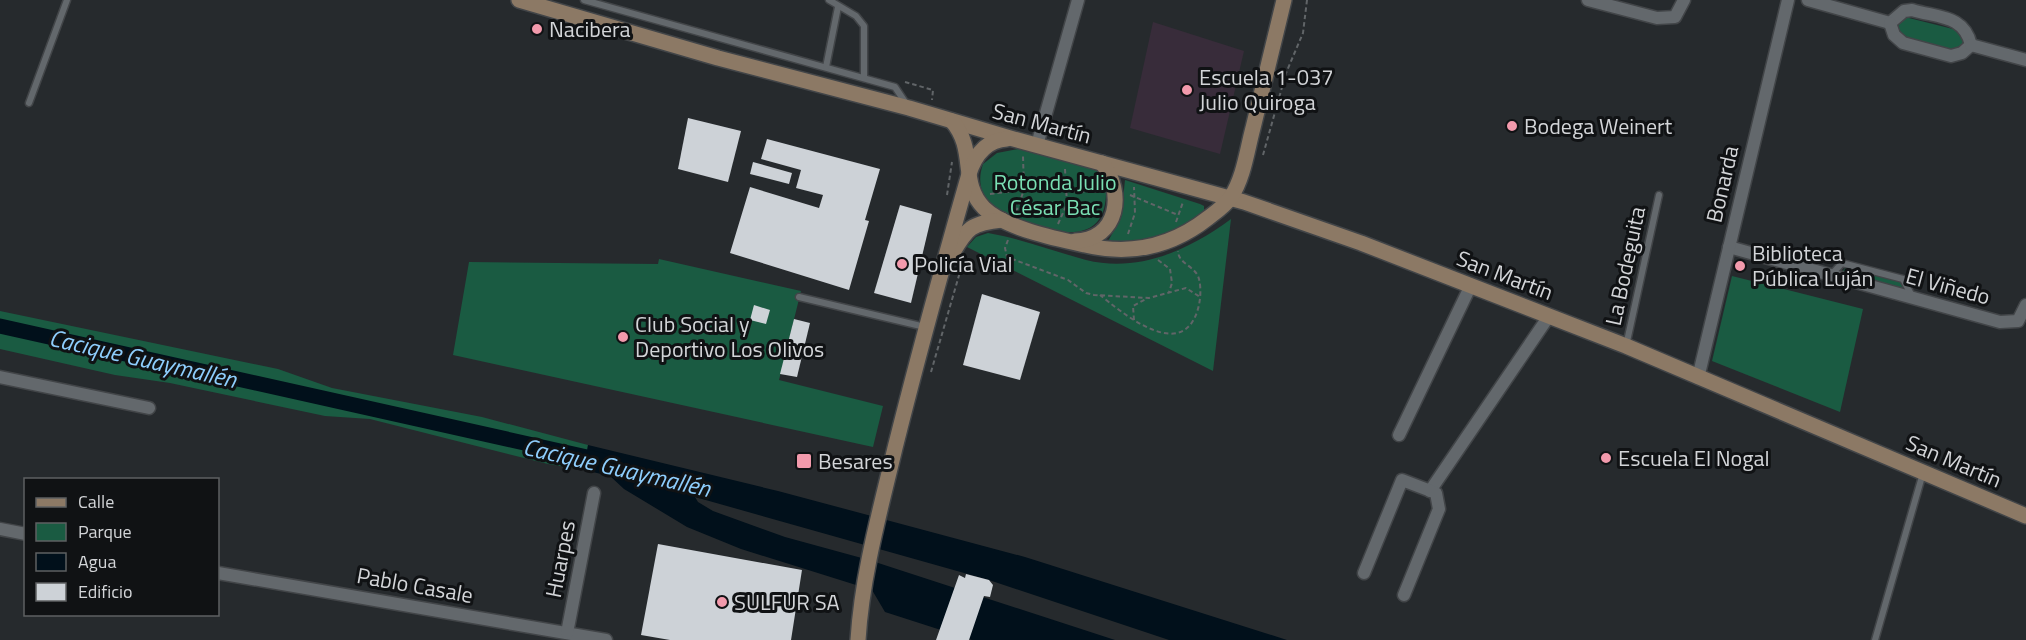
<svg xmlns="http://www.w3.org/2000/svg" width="2026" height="640" viewBox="0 0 2026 640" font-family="'Titillium Web',sans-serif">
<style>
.education{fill:#382c3a}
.green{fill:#1a5b42}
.water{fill:#01101b}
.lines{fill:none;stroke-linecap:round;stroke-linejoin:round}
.canal{stroke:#01101b;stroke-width:15}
.building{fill:#cdd2d7}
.service-casing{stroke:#424548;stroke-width:9}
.minor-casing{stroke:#424548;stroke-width:15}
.secondary-casing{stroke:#424548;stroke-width:18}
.path{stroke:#616568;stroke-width:2;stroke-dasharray:4.5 3;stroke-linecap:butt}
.service{stroke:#63686c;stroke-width:6}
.minor{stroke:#63686c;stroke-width:12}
.secondary{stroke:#8c7965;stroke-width:15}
.poi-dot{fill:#f29aac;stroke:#101214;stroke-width:2}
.labels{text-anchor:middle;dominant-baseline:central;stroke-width:6;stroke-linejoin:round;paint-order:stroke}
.poi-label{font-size:22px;fill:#d3d5d8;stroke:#101214;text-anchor:start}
.street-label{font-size:22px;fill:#d3d5d8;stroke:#101214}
.park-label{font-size:22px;fill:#7ae0b4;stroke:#101214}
.water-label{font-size:24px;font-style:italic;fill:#8ecefd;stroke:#101214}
</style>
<rect width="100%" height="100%" fill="#262a2d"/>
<!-- education -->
<polygon class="education" points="1153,22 1244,51 1220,154 1130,128"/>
<!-- green -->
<g class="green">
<polygon points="1905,17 1961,31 1967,44 1954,50 1901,37 1896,25"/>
<path d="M1018,149L1092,168C1103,174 1107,183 1106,195C1104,240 1066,236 1034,225C1005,216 970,202 983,164L997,153Z"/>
<path d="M1125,180L1200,204L1204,206V210C1178,237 1143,243 1107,243L1121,218Z"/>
<path d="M1231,219L1213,371L967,247L976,237L988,233C1022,239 1053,251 1086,260C1139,273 1189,250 1231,219Z"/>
<polygon points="659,259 801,291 779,380 883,406 873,447 453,355 469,262 658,264"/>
<polygon points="1846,267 1901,280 1905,292 1839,276"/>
<polygon points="1732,276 1863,309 1840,412 1712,361"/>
<polygon points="0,311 278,369 332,388 482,417 588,445 584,470 548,464 370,419 325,416 170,383 115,375 0,349"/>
</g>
<!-- water -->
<polygon class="water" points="588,445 778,491 1025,557 1287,640 1169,640 989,580 695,497 698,502 713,511 785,537 869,560 1115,640 972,640 885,612 872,590 741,549 687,527 624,489 610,476 584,470"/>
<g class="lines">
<!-- canal -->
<polyline class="canal" points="0,326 605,461"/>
</g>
<!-- building -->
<g class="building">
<polygon points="688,118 741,131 728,182 678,169"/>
<polygon points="767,139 880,169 865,220 869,221 849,290 730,253 750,187 819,208 823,195 796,188 801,170 761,159"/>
<polygon points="753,162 792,173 789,184 750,174"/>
<polygon points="900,205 932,214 911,303 874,293"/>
<polygon points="982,294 1040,312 1020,380 963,365"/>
<polygon points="754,305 770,310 766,324 750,320"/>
<polygon points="794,319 810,323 797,377 780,374"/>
<polygon points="658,544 802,570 791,640 670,640 641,635"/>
<polygon points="966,574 989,580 993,585 990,597 984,596 969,640 936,640 959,575 965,578"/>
</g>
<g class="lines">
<defs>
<g id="service">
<polyline points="584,0 895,87 907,105"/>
<polyline points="829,0 856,16 864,26 864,78"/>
<polyline points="826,67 838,7"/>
<polyline points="29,103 67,0"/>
<polyline points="1831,275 1842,263 1903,279 1913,298"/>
<polyline points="799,297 925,327"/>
<polyline points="1626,346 1659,195"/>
<polyline points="1875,640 1923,473"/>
</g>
<g id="minor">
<polyline points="1588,0 1657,18 1675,17 1684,0"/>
<polyline points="1808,0 1890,23"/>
<path d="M1890,23L1904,11L1912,10C1939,18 1964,15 1971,45"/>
<polyline points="1890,23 1894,35 1903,43 1951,56 1962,53 1971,45"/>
<polyline points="1971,45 2026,60"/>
<polyline points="1037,145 1078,0"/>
<polyline points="1729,247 2000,322 2018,321 2026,305"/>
<polyline points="0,377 149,408"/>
<polyline points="1698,378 1788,0"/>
<polyline points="1399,435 1471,285"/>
<polyline points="1430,491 1549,316"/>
<polyline points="0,529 26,534"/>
<polyline points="218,573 606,640"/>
<polyline points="1364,573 1402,480 1436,493 1439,509 1404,595"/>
<polyline points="567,633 594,493"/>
</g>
<g id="secondary">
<polyline points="519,0 718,58 909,108 1010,138 1244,202 1361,243 1626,346 2026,516"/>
<path d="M952,121C977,150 959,183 984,208C1004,228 1057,239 1085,245C1131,256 1171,247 1208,218C1216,212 1226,205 1231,197C1244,177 1247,150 1253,128C1263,85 1274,43 1284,0"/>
<path d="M1075,241C1119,239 1125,192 1102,163"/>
<path d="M952,254C967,228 971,223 1002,220"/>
<path d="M858,640C862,575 880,511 895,448C918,356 943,265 969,174C975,155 986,140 1007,139"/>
</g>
</defs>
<!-- service casing -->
<use href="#service" class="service-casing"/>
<!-- minor casing -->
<use href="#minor" class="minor-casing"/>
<!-- secondary casing -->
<use href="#secondary" class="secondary-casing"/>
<!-- path -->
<g class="path">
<polyline points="905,82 933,90 932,100"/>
<polyline points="1263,155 1286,73 1303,33 1307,0"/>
<polyline points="990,194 1024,190 1098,192"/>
<polyline points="947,195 952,162"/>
<polyline points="1130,195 1178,215"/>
<polyline points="1016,212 1024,190 1023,156"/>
<polyline points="1176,222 1183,202"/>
<polyline points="1058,224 1067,204 1065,169"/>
<polyline points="1128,234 1135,213 1134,187"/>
<polyline points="1008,240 1005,248 1007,257 1068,280 1086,293 1094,295 1149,298 1186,288 1200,297"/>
<polyline points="1158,260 1170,269 1172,283 1169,292"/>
<path d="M1100,295C1120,311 1174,357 1194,319C1200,308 1202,291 1199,279C1196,266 1178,264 1178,251"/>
<polyline points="1134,320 1133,306 1146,299"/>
<polyline points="931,372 962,265"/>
</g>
<!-- service -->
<use href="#service" class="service"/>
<!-- minor -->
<use href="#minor" class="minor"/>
<!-- secondary -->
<use href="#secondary" class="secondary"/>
</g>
<!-- markers -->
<g class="poi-dot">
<circle cx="537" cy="29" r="6"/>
<circle cx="1187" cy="90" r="6"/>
<circle cx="1512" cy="126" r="6"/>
<circle cx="902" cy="264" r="6"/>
<circle cx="1740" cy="266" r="6"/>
<circle cx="623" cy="337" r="6"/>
<circle cx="1606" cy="458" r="6"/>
<rect x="796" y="453" width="16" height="16" rx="3"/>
<circle cx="722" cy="602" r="6"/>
</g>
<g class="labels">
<!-- poi labels -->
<g class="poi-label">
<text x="549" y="29">Nacibera</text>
<text x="1199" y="77">Escuela 1-037<tspan x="1199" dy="25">Julio Quiroga</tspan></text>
<text x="1524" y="126">Bodega Weinert</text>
<text x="1752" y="253">Biblioteca<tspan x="1752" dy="25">Pública Luján</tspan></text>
<text x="914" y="264">Policía Vial</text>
<text x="635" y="324">Club Social y<tspan x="635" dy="25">Deportivo Los Olivos</tspan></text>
<text x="1618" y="458">Escuela El Nogal</text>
<text x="818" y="461">Besares</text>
<text x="734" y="602">SULFUR SA</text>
</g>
<!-- street labels -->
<g class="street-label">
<text transform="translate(1042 123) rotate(15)">San Martín</text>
<text transform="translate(1722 184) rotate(-77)">Bonarda</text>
<text transform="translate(1625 266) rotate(-78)">La Bodeguita</text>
<text transform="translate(1505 275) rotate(21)">San Martín</text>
<text transform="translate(1948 286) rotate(15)">El Viñedo</text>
<text transform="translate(1954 461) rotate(23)">San Martín</text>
<text transform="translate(560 559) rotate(-79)">Huarpes</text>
<text transform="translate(415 585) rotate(10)">Pablo Casale</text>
</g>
<!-- park labels -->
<g class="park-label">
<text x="1055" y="182">Rotonda Julio<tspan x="1055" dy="25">César Bac</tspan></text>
</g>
<!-- water labels -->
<g class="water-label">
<text transform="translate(143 358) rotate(13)">Cacique Guaymallén</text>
<text transform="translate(617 467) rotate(13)">Cacique Guaymallén</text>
</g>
</g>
<!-- legend -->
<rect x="24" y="478" width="195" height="138" fill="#101214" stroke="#5e6062" stroke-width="1.5"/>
<rect x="36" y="498" width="30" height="9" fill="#8c7965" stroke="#5e6062" stroke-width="1.5"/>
<text x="78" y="508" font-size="18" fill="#d3d5d8">Calle</text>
<rect x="36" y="523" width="30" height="18" fill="#1a5b42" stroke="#5e6062" stroke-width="1.5"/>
<text x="78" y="538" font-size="18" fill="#d3d5d8">Parque</text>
<rect x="36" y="553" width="30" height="18" fill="#01101b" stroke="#5e6062" stroke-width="1.5"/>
<text x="78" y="568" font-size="18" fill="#d3d5d8">Agua</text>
<rect x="36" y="583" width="30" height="18" fill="#cdd2d7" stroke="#5e6062" stroke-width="1.5"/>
<text x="78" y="598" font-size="18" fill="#d3d5d8">Edificio</text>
</svg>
